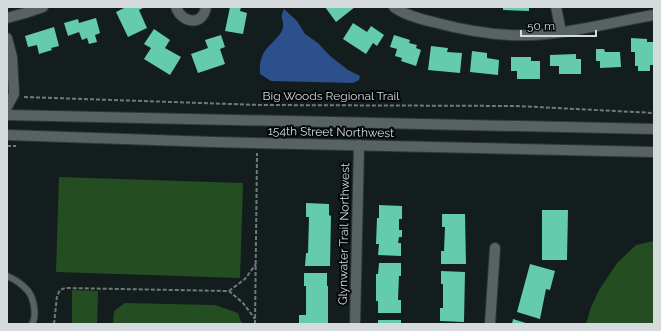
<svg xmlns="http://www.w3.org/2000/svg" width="661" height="331" viewBox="0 0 661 331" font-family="Raleway,sans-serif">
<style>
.green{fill:#244d21}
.water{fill:#2b508b}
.building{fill:#64cbac}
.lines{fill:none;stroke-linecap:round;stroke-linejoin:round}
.service-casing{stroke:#303637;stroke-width:8}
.minor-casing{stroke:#303637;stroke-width:12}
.tertiary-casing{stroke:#303637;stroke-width:12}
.path{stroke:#72797a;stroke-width:2;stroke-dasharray:4 2;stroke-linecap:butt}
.service{stroke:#586263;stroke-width:6}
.minor{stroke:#586263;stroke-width:10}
.tertiary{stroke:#586263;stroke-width:10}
.labels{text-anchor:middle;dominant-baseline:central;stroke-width:4;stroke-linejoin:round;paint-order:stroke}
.street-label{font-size:12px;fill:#d5dbdc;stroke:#040707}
</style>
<rect width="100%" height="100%" fill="#141d1e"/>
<!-- green -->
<g class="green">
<polygon points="59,177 243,183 240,278 56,272"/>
<polygon points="654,241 654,324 586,324 591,307 599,290 617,263 636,245"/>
<polygon points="72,290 98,291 97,324 72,324"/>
<polygon points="125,303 215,305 238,313 242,324 113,324 114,311"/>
</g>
<!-- water -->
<path class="water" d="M284,9L297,21L305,34L318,43L330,56L348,70L360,76L359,80L353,83L271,81L260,74C259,61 262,52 272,43C276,38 282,34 283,27C284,19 279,19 284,9Z"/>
<!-- building -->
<g class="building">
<polygon points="126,7 145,7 139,10 147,28 128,37 116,12"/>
<polygon points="230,7 241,7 240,11 247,13 243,34 225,31"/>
<polygon points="325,7 355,7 336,22"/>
<polygon points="503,7 529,7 529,11 503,10"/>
<polygon points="96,18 100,33 95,35 97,42 89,44 87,38 82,40 79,32 68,36 64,23 78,19 79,23"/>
<polygon points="353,23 367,32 371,26 384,35 377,46 373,43 366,54 343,39"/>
<polygon points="54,27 59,46 51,48 52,50 39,54 37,45 28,47 25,36"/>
<polygon points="154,29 170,40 165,48 181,57 170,75 144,59 151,48 144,44"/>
<polygon points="221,35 225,47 220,49 225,64 198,73 191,54 208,48 205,40"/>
<polygon points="394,35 410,40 409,43 417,45 416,48 421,50 416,66 401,61 402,58 395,56 397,49 390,47"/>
<polygon points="631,38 647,39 647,42 654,42 654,65 650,65 650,71 638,71 638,66 635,66 635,52 631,52"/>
<polygon points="431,46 448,48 447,52 462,53 460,73 428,70"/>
<polygon points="596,49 604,49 605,52 620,52 621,67 600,68 600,61 596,61"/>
<polygon points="472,51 487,53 487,58 499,60 498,75 470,72"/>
<polygon points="576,54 576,59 581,59 581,74 559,74 559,66 550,66 550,55"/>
<polygon points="511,57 531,57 531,61 540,61 540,79 517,79 517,71 511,71"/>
<polygon points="306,203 329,204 329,215 331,216 330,266 305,266 306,253 308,253 309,217 306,217"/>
<polygon points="379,205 402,206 402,219 399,219 399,230 402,230 402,237 399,237 398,243 401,243 401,256 378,255 379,244 376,244 377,218 379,218"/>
<polygon points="542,210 568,210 567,260 542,260"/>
<polygon points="442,214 465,214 466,264 441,264 441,251 444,251 445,227 442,227"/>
<polygon points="379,263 401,263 401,276 399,276 398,300 401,300 401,313 378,313 378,301 376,301 376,274 378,274"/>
<polygon points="530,264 555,271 550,290 546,289 540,319 517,312"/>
<polygon points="441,271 465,272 464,322 440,321 440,308 443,308 443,284 441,284"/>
<polygon points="304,273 327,273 327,286 328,286 328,323 299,323 299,315 306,315 306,286 304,286"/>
<polygon points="513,319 529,324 512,324"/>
<rect x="378" y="320" width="23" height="4"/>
</g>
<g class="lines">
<defs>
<path id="service" d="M7,276C14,279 23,285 28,291C34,298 37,316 32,324"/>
<g id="minor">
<path d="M176,7C182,24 203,26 206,7"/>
<path d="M394,7C404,15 424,20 437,23C471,32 510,38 546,34C581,31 619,21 654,15"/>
<polyline points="556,7 561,32"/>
<polyline points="7,18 25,13 43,7"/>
<polyline points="7,38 12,57 14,94 7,107"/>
<polyline points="355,324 359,145"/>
<polyline points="490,324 495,248"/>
</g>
<g id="tertiary">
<polyline points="7,115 654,129"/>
<polyline points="7,135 213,142 654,152"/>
</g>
</defs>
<!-- service casing -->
<use href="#service" class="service-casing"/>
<!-- minor casing -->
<use href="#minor" class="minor-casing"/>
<!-- tertiary casing -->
<use href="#tertiary" class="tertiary-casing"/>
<!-- path -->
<g class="path">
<polyline points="24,97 260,105 517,106 654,113"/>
<polyline points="7,146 16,146"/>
<polyline points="229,291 245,279 256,264"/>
<polyline points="54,324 57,296 60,290 65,288 229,291 243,303 255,319"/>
<polyline points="255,324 257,153"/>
</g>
<!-- service -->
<use href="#service" class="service"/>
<!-- minor -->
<use href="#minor" class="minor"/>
<!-- tertiary -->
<use href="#tertiary" class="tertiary"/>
</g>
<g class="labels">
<!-- street labels -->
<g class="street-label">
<text x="331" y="96">Big Woods Regional Trail</text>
<text transform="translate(331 132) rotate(1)">154th Street Northwest</text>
<text transform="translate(344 234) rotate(-89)">Glynwater Trail Northwest</text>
</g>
</g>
<!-- border -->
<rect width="661" height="331" fill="none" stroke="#d5dbdc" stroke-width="16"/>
<!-- scale -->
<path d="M521 30v6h75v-6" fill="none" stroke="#d5dbdc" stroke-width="2"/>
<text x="527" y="30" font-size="12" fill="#d5dbdc" stroke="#040707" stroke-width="3" paint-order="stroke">50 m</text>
</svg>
